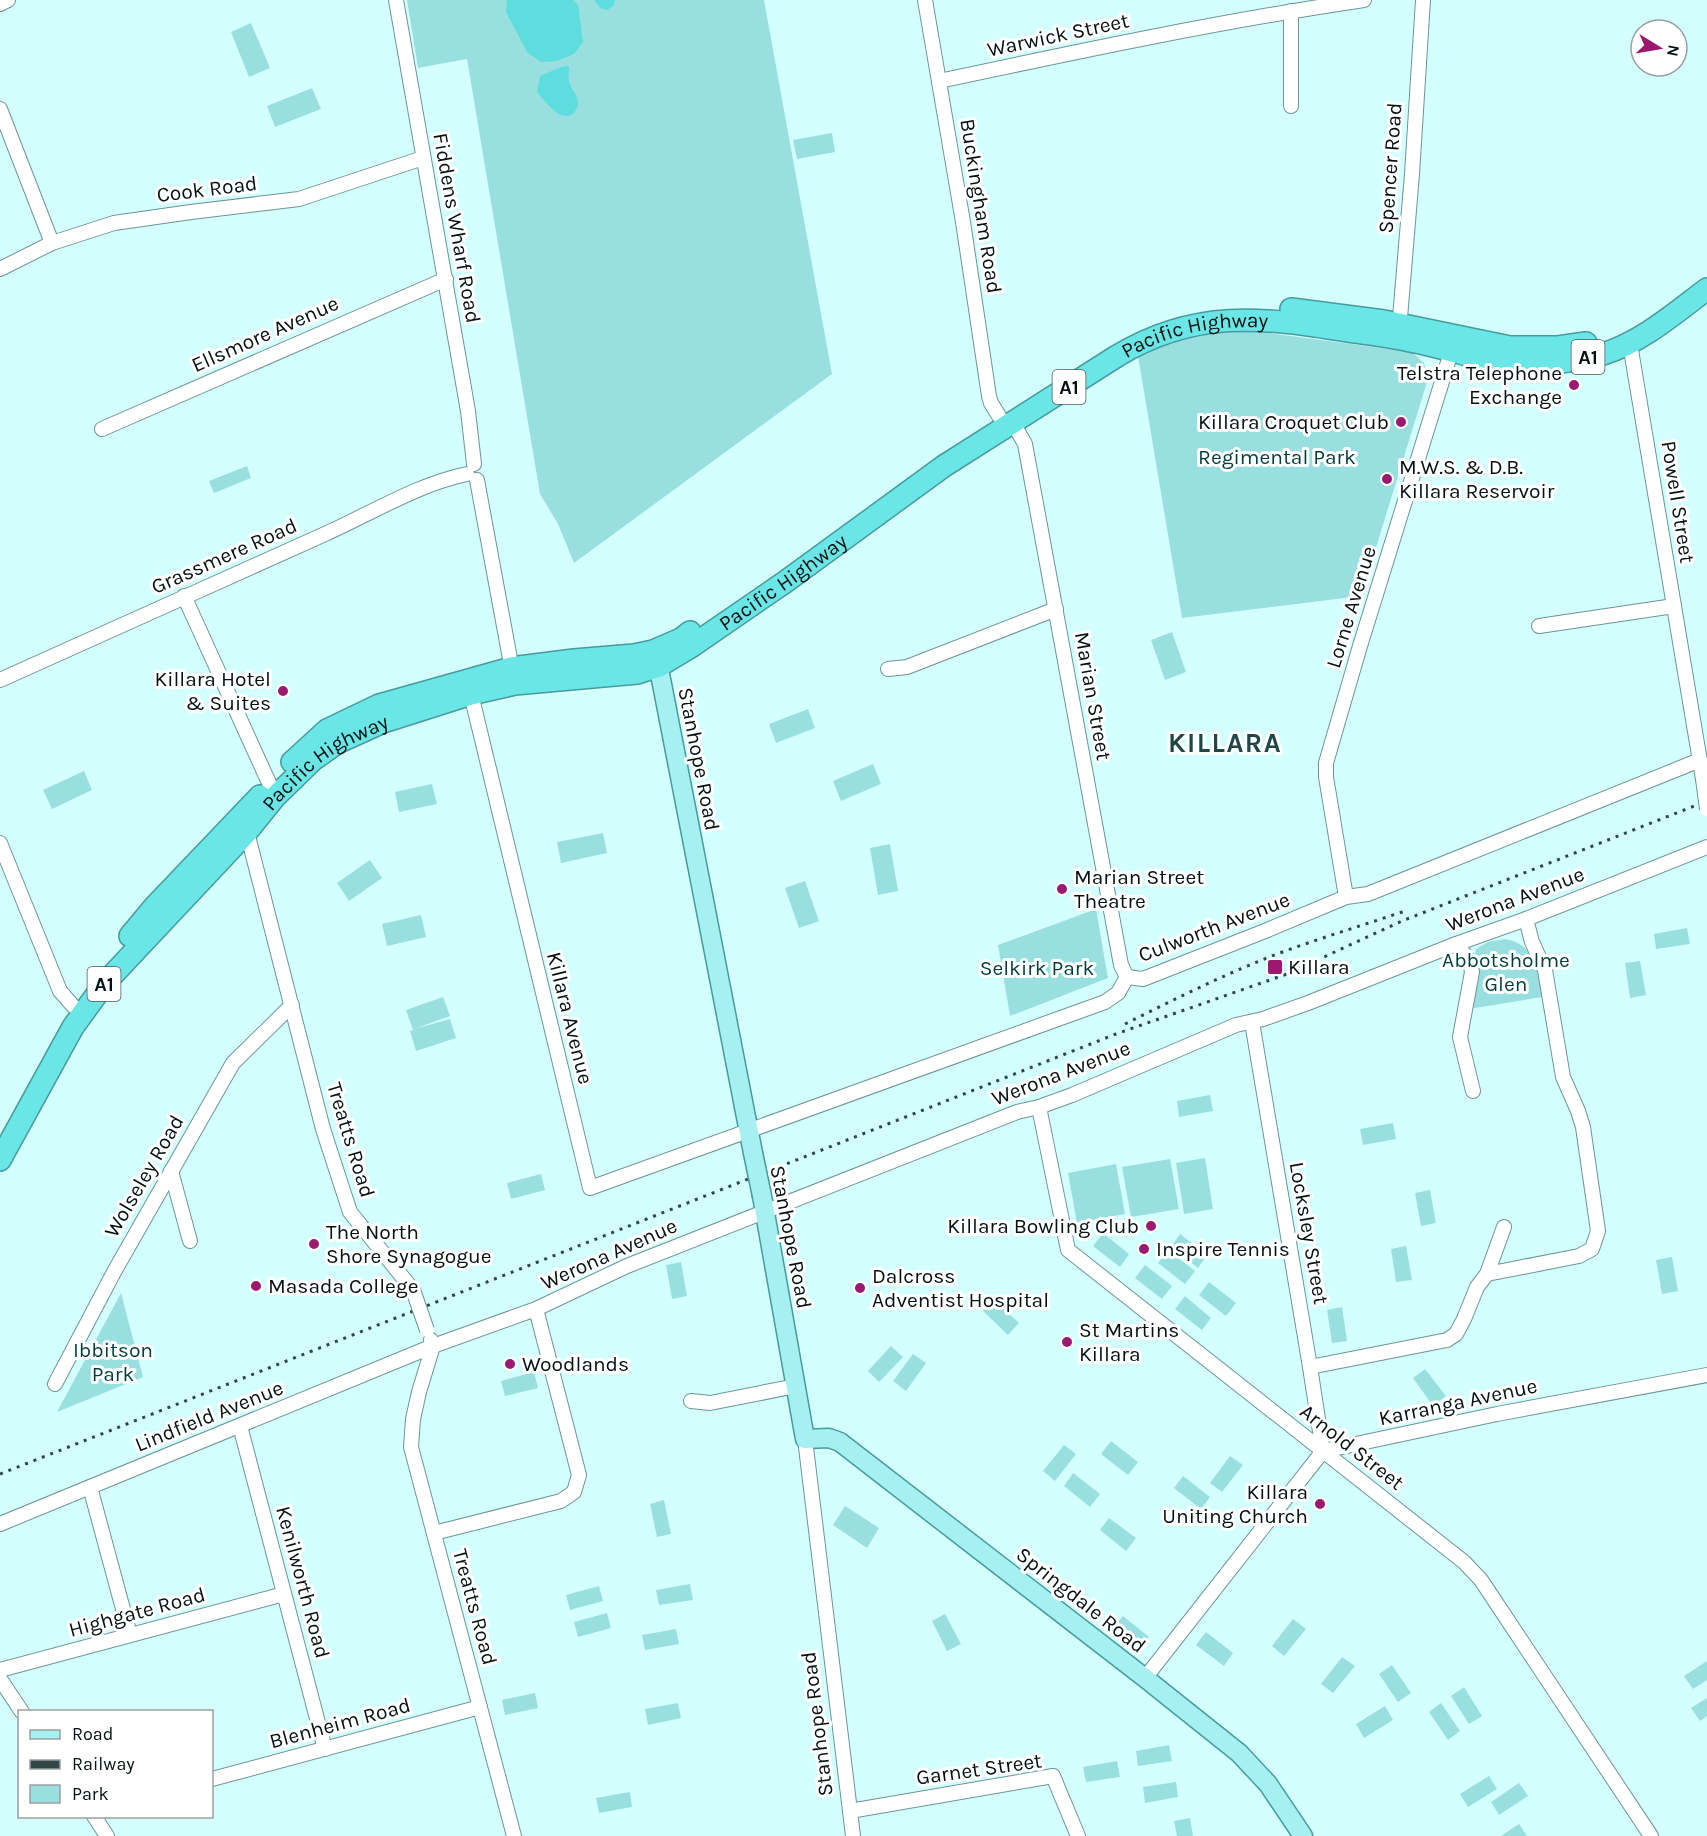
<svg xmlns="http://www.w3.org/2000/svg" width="1707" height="1836" viewBox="0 0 1707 1836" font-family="Karla,sans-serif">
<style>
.green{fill:#9adfdf}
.forest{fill:#5dddde}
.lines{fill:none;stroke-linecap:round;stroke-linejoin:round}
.minor-casing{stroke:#6d9595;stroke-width:16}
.major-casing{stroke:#469b9c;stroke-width:21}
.highway-casing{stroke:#469b9c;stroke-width:24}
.minor{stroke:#fff;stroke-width:14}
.major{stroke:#a6f0f1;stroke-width:18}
.highway{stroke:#6ae6e7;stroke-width:21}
.rail{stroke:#314646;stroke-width:3;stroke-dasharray:3 6;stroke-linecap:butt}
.minor-bridge-casing{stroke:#6d9595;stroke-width:16;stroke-linecap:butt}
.major-bridge-casing{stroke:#469b9c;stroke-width:21;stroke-linecap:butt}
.minor-bridge{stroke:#fff;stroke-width:14}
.major-bridge{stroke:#a6f0f1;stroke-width:18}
.poi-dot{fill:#9b1a6f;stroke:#fff;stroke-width:2}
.labels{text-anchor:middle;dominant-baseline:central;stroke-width:6;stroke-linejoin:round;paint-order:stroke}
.shield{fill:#fff;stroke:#4f5858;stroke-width:1.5}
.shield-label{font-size:20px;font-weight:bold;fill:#031111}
.street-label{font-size:21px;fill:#031111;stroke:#fff}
.poi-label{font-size:21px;fill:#031111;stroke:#fff;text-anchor:start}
.park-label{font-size:21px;fill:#003d3d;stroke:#fff}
.district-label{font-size:27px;font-weight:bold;letter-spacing:1.5px;fill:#204747;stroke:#fff}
</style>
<rect width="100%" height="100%" fill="#d4ffff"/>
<!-- green -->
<g class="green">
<polygon points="407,0 764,0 832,374 574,563 558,524 540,494 467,59 418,68"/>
<polygon points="251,23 270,68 249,77 231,32"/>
<polygon points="312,88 321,109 275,127 267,106"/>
<polygon points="832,133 835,152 797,159 793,140"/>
<polygon points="1237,329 1412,352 1424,363 1428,379 1361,596 1182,618 1138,356 1163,343"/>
<polygon points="247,466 251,478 214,493 209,481"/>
<polygon points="1172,632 1186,672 1165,680 1151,640"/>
<polygon points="808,709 815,728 776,743 769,724"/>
<polygon points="873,764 881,784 841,801 833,781"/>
<polygon points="84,771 92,790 52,809 43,790"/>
<polygon points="432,784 437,804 399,812 395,792"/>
<polygon points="603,833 607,853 561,863 557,842"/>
<polygon points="890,844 898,891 878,895 870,848"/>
<polygon points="370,860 382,878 349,901 337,883"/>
<polygon points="805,881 819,921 799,928 785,888"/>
<polygon points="1096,909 1108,978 1010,1016 998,945"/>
<polygon points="421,915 426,937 387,946 382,924"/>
<polygon points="1687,928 1690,944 1656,949 1654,934"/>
<path d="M1505,939C1535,944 1540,971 1542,997L1469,1009L1474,958L1476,949L1488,942Z"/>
<polygon points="1640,961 1646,995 1630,998 1625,963"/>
<polygon points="443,997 450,1016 414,1029 450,1019 456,1038 416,1051 410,1031 413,1030 406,1010"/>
<polygon points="1210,1095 1213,1111 1179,1117 1177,1101"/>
<polygon points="1393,1123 1396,1139 1363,1145 1360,1129"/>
<polygon points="1205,1158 1213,1209 1184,1214 1176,1163"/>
<polygon points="1170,1159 1179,1209 1131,1217 1122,1167"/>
<polygon points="1116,1164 1125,1214 1077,1223 1068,1173"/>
<polygon points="541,1174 545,1190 511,1199 507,1183"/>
<polygon points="1430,1190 1436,1223 1421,1226 1415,1193"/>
<polygon points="1103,1233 1129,1254 1120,1267 1093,1246"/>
<polygon points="1180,1234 1207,1255 1198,1268 1171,1247"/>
<polygon points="1406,1246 1412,1280 1396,1282 1391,1249"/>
<polygon points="1168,1250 1195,1271 1185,1284 1158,1263"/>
<polygon points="1672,1257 1678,1291 1662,1294 1656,1260"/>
<polygon points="681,1262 687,1296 672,1299 666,1265"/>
<polygon points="1145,1265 1172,1286 1162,1299 1135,1278"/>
<polygon points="1209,1282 1236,1303 1226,1316 1199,1295"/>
<polygon points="121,1293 143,1377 57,1412"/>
<polygon points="1185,1296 1211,1318 1202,1330 1175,1309"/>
<polygon points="994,1300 1019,1323 1008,1335 983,1311"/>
<polygon points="1342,1307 1347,1341 1332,1343 1327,1310"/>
<polygon points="891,1346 903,1357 879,1382 868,1371"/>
<polygon points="913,1354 926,1363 906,1391 893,1381"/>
<polygon points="1425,1369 1446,1396 1433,1406 1413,1378"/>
<polygon points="534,1372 538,1388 505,1396 501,1381"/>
<polygon points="1111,1441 1138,1462 1128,1475 1101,1454"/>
<polygon points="1064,1445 1076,1454 1055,1481 1043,1471"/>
<polygon points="1230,1456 1243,1465 1222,1492 1210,1483"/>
<polygon points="1073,1473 1100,1494 1090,1507 1064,1486"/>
<polygon points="1183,1476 1210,1497 1201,1509 1174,1488"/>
<polygon points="664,1500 671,1534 657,1537 650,1504"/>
<polygon points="845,1506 879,1528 867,1548 833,1525"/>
<polygon points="1109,1518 1136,1538 1126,1551 1100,1530"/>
<polygon points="690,1584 693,1600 659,1605 656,1590"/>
<polygon points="599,1586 603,1601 570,1610 566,1595"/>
<polygon points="607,1613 611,1628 578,1637 574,1622"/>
<polygon points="945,1614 961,1644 947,1651 932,1621"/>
<polygon points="1123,1616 1149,1637 1140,1649 1113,1628"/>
<polygon points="1293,1619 1306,1629 1284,1656 1272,1646"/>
<polygon points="676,1629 679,1644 645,1650 642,1635"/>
<polygon points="1206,1632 1233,1653 1224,1666 1196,1645"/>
<polygon points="1342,1657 1355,1666 1333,1693 1321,1684"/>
<polygon points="1707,1661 1707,1680 1693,1689 1684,1676"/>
<polygon points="1392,1665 1411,1693 1398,1702 1379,1674"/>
<polygon points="1464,1687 1482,1716 1469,1724 1451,1696"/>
<polygon points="535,1693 538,1708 505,1715 502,1700"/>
<polygon points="1707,1698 1707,1716 1700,1721 1691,1708"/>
<polygon points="678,1703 681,1718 648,1725 645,1709"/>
<polygon points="1441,1703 1460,1731 1448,1740 1429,1712"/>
<polygon points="1385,1706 1393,1720 1364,1738 1356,1724"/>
<polygon points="1169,1745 1172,1761 1138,1766 1136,1751"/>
<polygon points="1117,1761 1120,1777 1086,1782 1083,1767"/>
<polygon points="1489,1776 1497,1789 1468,1807 1460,1794"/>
<polygon points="1176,1782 1178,1797 1145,1803 1143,1787"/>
<polygon points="1519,1783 1528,1796 1499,1815 1491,1802"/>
<polygon points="630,1792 632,1807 599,1813 596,1798"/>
<polygon points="1190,1818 1193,1836 1177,1836 1174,1821"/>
<polygon points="1519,1824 1527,1836 1501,1836"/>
</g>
<!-- forest -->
<g class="forest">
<polygon points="507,0 573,0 578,5 583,42 574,54 556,61 541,62 527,52 506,12"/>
<polygon points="594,0 615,0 613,6 607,10 600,8"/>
<path d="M569,66C569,71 568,76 569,81C570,89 578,94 578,103C578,107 575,113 571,115C559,121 544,100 537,92L540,76L561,67Z"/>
</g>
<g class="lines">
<defs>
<g id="minor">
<polyline points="396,0 468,411 474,464"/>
<polyline points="925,0 963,222 989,396 991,403 999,416"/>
<polyline points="0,4 8,0"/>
<polyline points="1291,11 1291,106"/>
<path d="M939,81C1080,51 1221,21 1364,0"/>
<polyline points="0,109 52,243"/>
<polyline points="0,269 52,243 114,223 191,212 299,199 423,158"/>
<polyline points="1399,330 1412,174 1423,0"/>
<polyline points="1630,344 1703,779"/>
<polyline points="1013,423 1025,444 1121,965 1127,977"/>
<polyline points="102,429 446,279"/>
<polyline points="477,480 513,675"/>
<polyline points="184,596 270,785"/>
<polyline points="1539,626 1674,606"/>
<polyline points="888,669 907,667 1056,609"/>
<path d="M0,680C109,632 216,582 325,534C370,514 418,484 467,474"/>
<polyline points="471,694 590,1188 1105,1002 1118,993 1127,977"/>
<polyline points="241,829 249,840 323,1129 350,1212 413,1290"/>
<polyline points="0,843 60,991 73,1006"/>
<polyline points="1346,897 1326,777 1326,763 1360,646 1453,346"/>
<polyline points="1456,944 1470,961 1472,972 1460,1037 1473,1091"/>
<polyline points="1127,977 1143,979 1265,931 1346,897 1368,894 1700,760"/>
<polyline points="1252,1022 1310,1367 1323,1451"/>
<polyline points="1039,1107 1068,1250 1464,1562 1481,1580 1651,1836"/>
<polyline points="171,1171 190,1241"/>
<polyline points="1487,1274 1504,1227"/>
<polyline points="431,1340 433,1346 419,1392 413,1419 411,1447 514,1836"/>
<polyline points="1310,1367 1447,1340 1456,1334 1464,1319 1477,1287 1487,1274 1579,1256 1592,1249 1598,1231 1583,1127 1578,1111 1563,1077 1545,970 1532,942 1526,919"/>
<polyline points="55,1384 114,1272 233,1063 292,1005"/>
<polyline points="691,1401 710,1403 796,1386"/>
<polyline points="240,1426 325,1749"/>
<polyline points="805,1439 853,1836"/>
<polyline points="90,1487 130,1635"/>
<polyline points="0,1524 433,1346 536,1309 627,1266 1017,1112 1039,1107 1072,1095 1236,1025 1263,1019 1308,1003 1456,944 1526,919 1707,847"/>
<polyline points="434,1533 561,1501 574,1492 579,1475 536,1309"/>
<polyline points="0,1670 284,1594"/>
<polyline points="1145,1678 1323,1451 1497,1414 1707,1375"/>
<polyline points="0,1679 22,1712"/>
<polyline points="212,1779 480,1707"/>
<polyline points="850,1811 1053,1776 1078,1836"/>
<polyline points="94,1816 107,1836"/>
</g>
<g id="major">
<polyline points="655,655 661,679 753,1153"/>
<polyline points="762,1196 805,1439 829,1438 840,1442 1145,1678 1239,1753 1268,1784 1303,1836"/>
</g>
<g id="highway">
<polyline points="1291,309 1384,321 1510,347 1558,347 1586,343"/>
<polyline points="292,762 327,730 379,705 511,668 574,660 634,655 653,651 681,639 690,632"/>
<polyline points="130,936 155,906 260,796"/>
<path id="s1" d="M0,1160L73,1027L105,983L245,834L275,797L313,760L337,743L383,722L471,694L515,684L637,673L659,666L689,648L785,582L944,466L1117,356C1195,309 1261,317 1347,331C1368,334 1389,336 1410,341C1438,346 1466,356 1494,361C1529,367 1570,363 1603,354C1642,342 1675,313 1707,289"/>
</g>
</defs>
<!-- minor casing -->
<use href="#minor" class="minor-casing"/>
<!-- major casing -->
<use href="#major" class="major-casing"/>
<!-- highway casing -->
<use href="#highway" class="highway-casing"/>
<!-- minor -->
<use href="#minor" class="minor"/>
<!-- major -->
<use href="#major" class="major"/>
<!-- highway -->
<use href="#highway" class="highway"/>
<!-- rail -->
<g class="rail">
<path d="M1125,1024C1175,999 1225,974 1277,954C1320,938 1364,925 1408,910"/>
<polyline points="0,1474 1116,1034 1287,974 1402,921 1707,801"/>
</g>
<defs>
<g id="minor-bridge">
<polyline points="1703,779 1707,809"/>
<polyline points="413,1290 427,1330"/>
</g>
<polyline id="major-bridge" points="753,1153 762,1196"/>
</defs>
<!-- minor-bridge casing -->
<use href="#minor-bridge" class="minor-bridge-casing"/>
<!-- major-bridge casing -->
<use href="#major-bridge" class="major-bridge-casing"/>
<!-- minor-bridge -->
<use href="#minor-bridge" class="minor-bridge"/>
<!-- major-bridge -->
<use href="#major-bridge" class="major-bridge"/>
</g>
<!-- markers -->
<g class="poi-dot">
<circle cx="1574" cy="385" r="6"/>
<circle cx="1401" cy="422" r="6"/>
<circle cx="1387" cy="479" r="6"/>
<circle cx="283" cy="691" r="6"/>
<circle cx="1062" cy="889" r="6"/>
<rect x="1267" y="959" width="16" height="16" rx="3"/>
<circle cx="1151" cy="1226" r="6"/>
<circle cx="314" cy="1244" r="6"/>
<circle cx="1144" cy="1249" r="6"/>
<circle cx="256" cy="1286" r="6"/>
<circle cx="860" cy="1288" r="6"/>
<circle cx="1067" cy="1342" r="6"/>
<circle cx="510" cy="1364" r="6"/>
<circle cx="1320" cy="1504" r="6"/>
</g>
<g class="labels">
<!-- shield labels -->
<g class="shield">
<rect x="1571.5" y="340" width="33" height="34" rx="4.5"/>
<rect x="1052.5" y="370" width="33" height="34" rx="4.5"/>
<rect x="87.5" y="967" width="33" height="34" rx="4.5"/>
</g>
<g class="shield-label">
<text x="1588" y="357">A1</text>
<text x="1069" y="387">A1</text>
<text x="104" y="984">A1</text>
</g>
<!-- street labels -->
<g class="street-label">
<text transform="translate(1058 35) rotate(-12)">Warwick Street</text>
<text transform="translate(1390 168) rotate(-86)">Spencer Road</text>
<text transform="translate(207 189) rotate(-7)">Cook Road</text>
<text transform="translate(981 206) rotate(81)">Buckingham Road</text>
<text transform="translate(457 228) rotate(80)">Fiddens Wharf Road</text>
<text transform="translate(265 334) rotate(-24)">Ellsmore Avenue</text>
<text stroke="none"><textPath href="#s1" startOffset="1510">Pacific Highway</textPath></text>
<text transform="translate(1678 502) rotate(81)">Powell Street</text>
<text transform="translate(224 556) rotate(-24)">Grassmere Road</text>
<text stroke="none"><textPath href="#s1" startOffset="1024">Pacific Highway</textPath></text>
<text transform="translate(1351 607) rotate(-73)">Lorne Avenue</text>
<text transform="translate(1093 696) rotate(80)">Marian Street</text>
<text transform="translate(699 759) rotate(79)">Stanhope Road</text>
<text stroke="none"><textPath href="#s1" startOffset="520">Pacific Highway</textPath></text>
<text transform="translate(1515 899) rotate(-21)">Werona Avenue</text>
<text transform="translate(1214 927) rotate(-21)">Culworth Avenue</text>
<text transform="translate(570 1018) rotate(76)">Killara Avenue</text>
<text transform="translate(1061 1073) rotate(-21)">Werona Avenue</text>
<text transform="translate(351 1140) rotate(73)">Treatts Road</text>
<text transform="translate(144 1176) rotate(-60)">Wolseley Road</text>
<text transform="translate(1309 1233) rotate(80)">Locksley Street</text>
<text transform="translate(791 1237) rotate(79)">Stanhope Road</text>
<text transform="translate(609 1254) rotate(-24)">Werona Avenue</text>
<text transform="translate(1458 1402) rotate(-12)">Karranga Avenue</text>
<text transform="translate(209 1416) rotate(-22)">Lindfield Avenue</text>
<text transform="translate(1352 1447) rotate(38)">Arnold Street</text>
<text transform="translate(303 1582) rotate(75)">Kenilworth Road</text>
<text transform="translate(1081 1600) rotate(38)">Springdale Road</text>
<text transform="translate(475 1607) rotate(75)">Treatts Road</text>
<text transform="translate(137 1612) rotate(-15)">Highgate Road</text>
<text transform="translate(340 1723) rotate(-15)">Blenheim Road</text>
<text transform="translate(817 1724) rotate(-97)">Stanhope Road</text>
<text transform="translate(979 1769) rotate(-8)">Garnet Street</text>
</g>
<!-- poi labels -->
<g class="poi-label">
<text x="1562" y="373" text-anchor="end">Telstra Telephone<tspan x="1562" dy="24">Exchange</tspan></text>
<text x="1389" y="422" text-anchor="end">Killara Croquet Club</text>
<text x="1399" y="467">M.W.S. &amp; D.B.<tspan x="1399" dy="24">Killara Reservoir</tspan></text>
<text x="271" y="679" text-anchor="end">Killara Hotel<tspan x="271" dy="24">&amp; Suites</tspan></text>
<text x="1074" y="877">Marian Street<tspan x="1074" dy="24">Theatre</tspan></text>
<text x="1288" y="967">Killara</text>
<text x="1139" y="1226" text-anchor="end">Killara Bowling Club</text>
<text x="326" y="1232">The North<tspan x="326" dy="24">Shore Synagogue</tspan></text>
<text x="1156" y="1249">Inspire Tennis</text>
<text x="872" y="1276">Dalcross<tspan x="872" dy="24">Adventist Hospital</tspan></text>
<text x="268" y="1286">Masada College</text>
<text x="1079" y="1330">St Martins<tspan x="1079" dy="24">Killara</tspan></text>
<text x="522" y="1364">Woodlands</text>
<text x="1308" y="1492" text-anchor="end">Killara<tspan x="1308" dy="24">Uniting Church</tspan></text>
</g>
<!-- park labels -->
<g class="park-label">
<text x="1277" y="457">Regimental Park</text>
<text x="1506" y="960">Abbotsholme<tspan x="1506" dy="24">Glen</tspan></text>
<text x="1037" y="968">Selkirk Park</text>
<text x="113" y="1350">Ibbitson<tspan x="113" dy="24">Park</tspan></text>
</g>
<!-- district labels -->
<g class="district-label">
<text x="1225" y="743">KILLARA</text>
</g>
</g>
<!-- legend -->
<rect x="18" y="1710" width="195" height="108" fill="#ffffff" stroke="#9aa0a0" stroke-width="1.5"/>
<rect x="30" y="1730" width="30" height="9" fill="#a6f0f1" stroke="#9aa0a0" stroke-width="1.5"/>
<text x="72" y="1740" font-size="18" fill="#031111">Road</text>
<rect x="30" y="1760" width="30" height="9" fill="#314646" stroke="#9aa0a0" stroke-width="1.5"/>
<text x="72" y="1770" font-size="18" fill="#031111">Railway</text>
<rect x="30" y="1785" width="30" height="18" fill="#9adfdf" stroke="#9aa0a0" stroke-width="1.5"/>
<text x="72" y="1800" font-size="18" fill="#031111">Park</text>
<!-- north arrow -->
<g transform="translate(1659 48) rotate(101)"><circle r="28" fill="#ffffff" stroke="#9aa0a0" stroke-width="1.5"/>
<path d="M0-4.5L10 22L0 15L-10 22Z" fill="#9b1a6f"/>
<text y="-9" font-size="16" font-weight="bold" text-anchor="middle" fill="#031111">N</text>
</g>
</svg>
